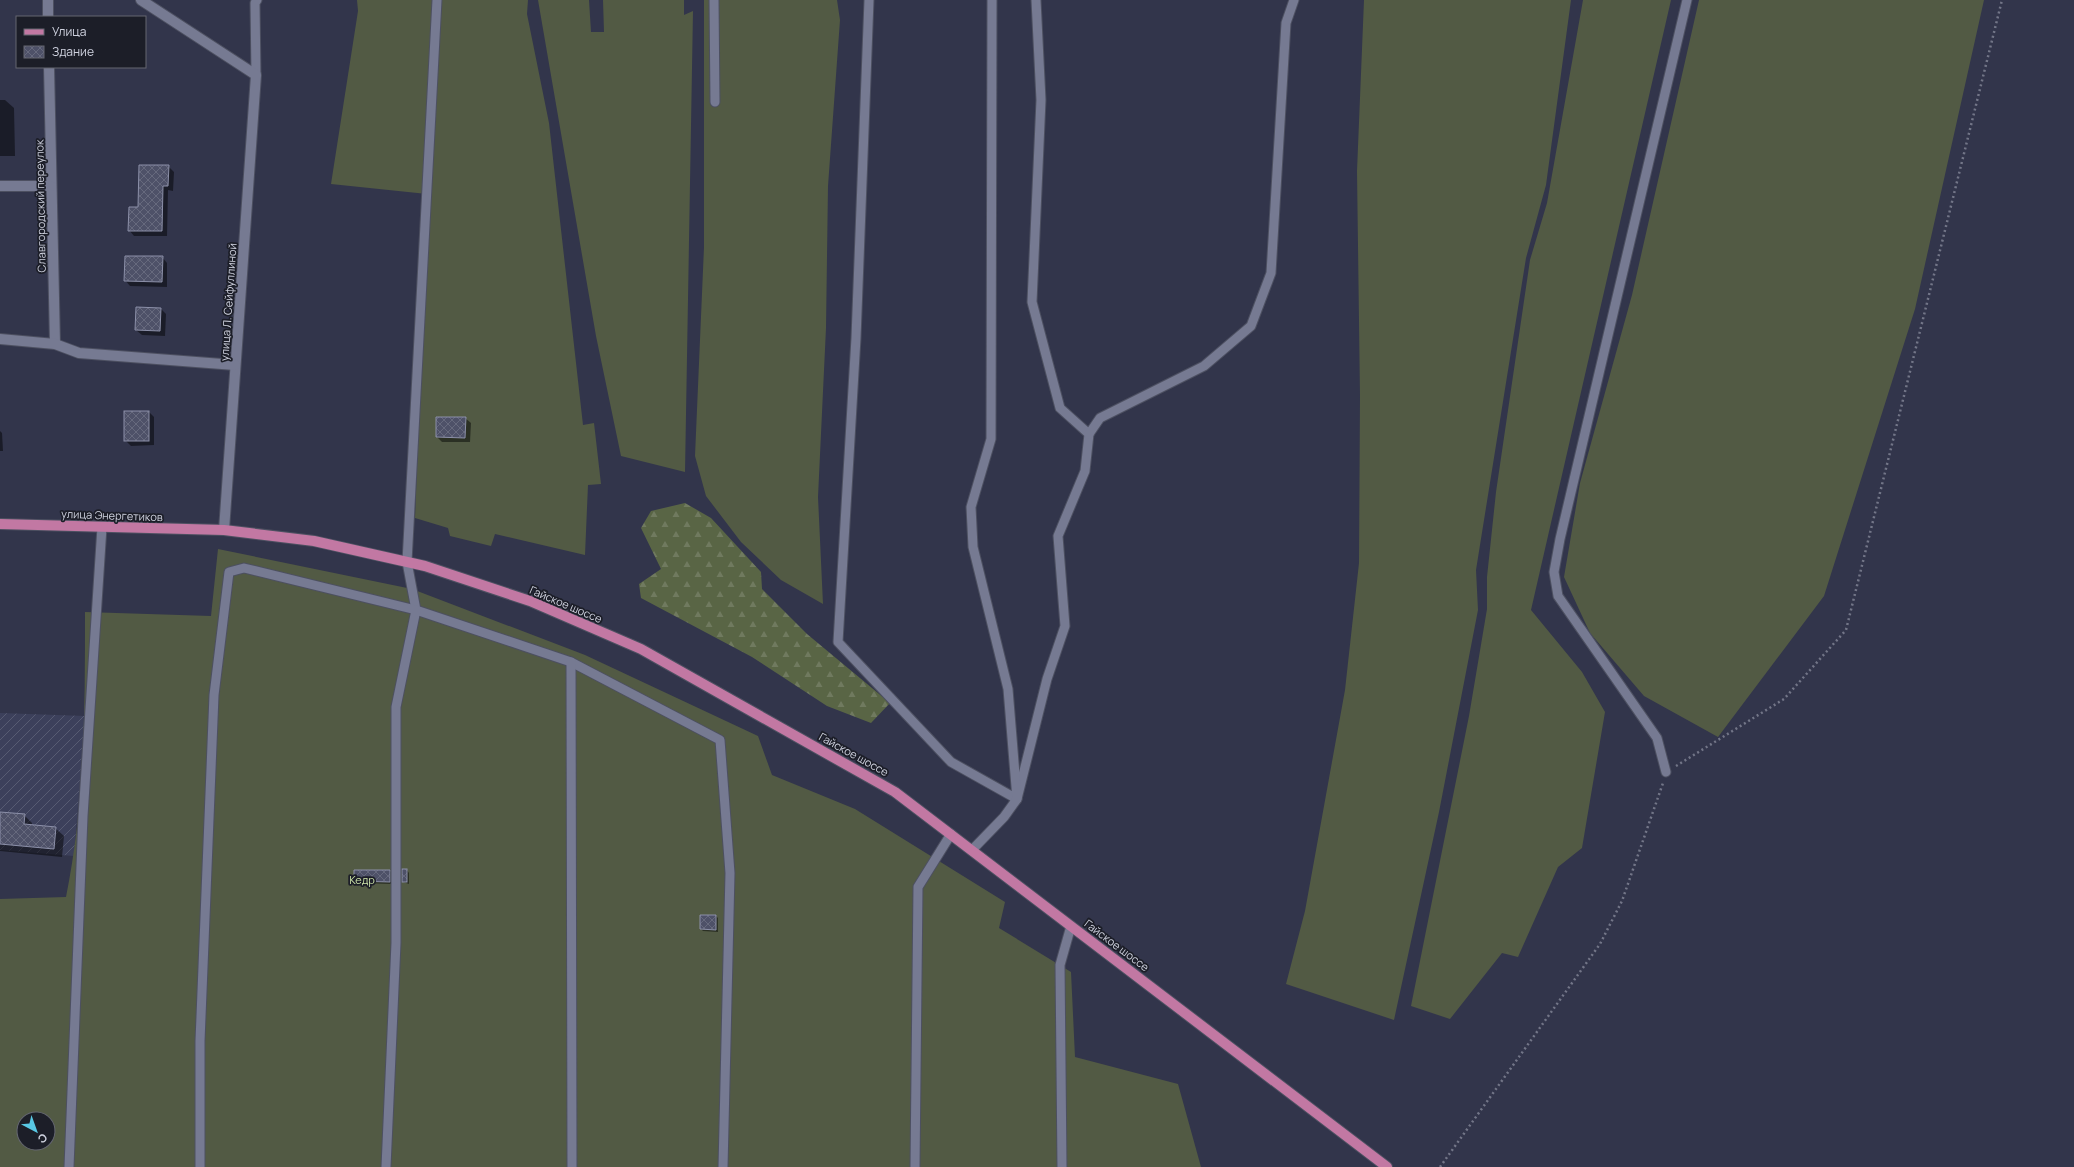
<svg xmlns="http://www.w3.org/2000/svg" width="2074" height="1167" viewBox="0 0 2074 1167" font-family="Manrope,sans-serif">
<style>
.industrial{fill:url(#industrial-furrows)}
.forest{fill:url(#forest-firs)}
.garden{fill:#525a44;fill-rule:evenodd}
.shadow{fill:#0007}
.building{fill:url(#building-cross-hatch);stroke:#8c90a9}
.lines{fill:none;stroke-linecap:round;stroke-linejoin:round}
.service-casing{stroke:#4d5061;stroke-width:11}
.minor-casing{stroke:#4d5061;stroke-width:12}
.primary-casing{stroke:#4d5061;stroke-width:12}
.path{stroke:#737688;stroke-width:2.5;stroke-dasharray:2 3;stroke-linecap:butt}
.service{stroke:#767a92;stroke-width:9}
.minor{stroke:#767a92;stroke-width:10}
.primary{stroke:#c278a3;stroke-width:10}
.labels{text-anchor:middle;dominant-baseline:central;stroke-width:3.5;stroke-linejoin:round;paint-order:stroke}
.street-label{font-size:11px;fill:#cfd2df;stroke:#1c1e28}
.park-label{font-size:11px;fill:#cde4aa;stroke:#1c1e28}
</style>
<defs>
<pattern id="industrial-furrows" width="10" height="10" patternUnits="userSpaceOnUse"><rect width="10" height="10" fill="#3c405b"/><path d="M-1 1l2-2M0 10L10 0M9 11l2-2" fill="none" stroke="#575b72"/></pattern>
<pattern id="forest-firs" width="22" height="20" patternUnits="userSpaceOnUse"><rect width="22" height="20" fill="#596545"/><path d="M5 1l3.5 6h-7zM16 11l3.5 6h-7z" fill="#707a5f"/></pattern>
<pattern id="building-cross-hatch" width="8" height="8" patternUnits="userSpaceOnUse"><rect width="8" height="8" fill="#4e5168"/><path d="M0 0l8 8M0 8l8-8" fill="none" stroke="#66697d"/></pattern>
</defs>
<rect width="100%" height="100%" fill="#32354b"/>
<!-- industrial -->
<polygon class="industrial" points="0,713 85,716 74,856 0,850"/>
<!-- forest -->
<polygon class="forest" points="685,503 711,518 761,572 762,589 807,634 890,703 871,723 827,706 752,657 641,598 639,584 661,569 641,528 651,511"/>
<!-- garden -->
<g class="garden">
<polygon points="357,0 528,0 527,14 549,123 583,425 594,423 601,484 588,485 585,555 495,534 491,546 450,536 448,528 415,518 427,194 331,184 358,11"/>
<polygon points="538,0 589,0 591,32 604,32 603,0 684,0 684,15 693,11 685,472 621,456 596,336"/>
<polygon points="704,0 837,0 840,20 828,186 826,328 818,497 823,604 781,580 741,542 706,496 695,456 704,247"/>
<polygon points="1364,0 1571,0 1546,185 1526,258 1476,570 1478,610 1439,812 1394,1020 1286,984 1305,911 1345,690 1359,563 1360,396 1357,171"/>
<polygon points="1583,0 1671,0 1531,610 1582,672 1605,712 1582,848 1558,867 1518,957 1502,953 1450,1019 1411,1006 1469,716 1487,609 1487,577 1496,492 1530,260 1547,203"/>
<polygon points="1699,0 1984,0 1915,309 1824,596 1718,737 1644,696 1590,633 1564,577 1580,483 1632,295"/>
<path d="M218,549L412,589L585,655L758,736L772,775L855,809L1005,902L999,928L1071,972L1075,1057L1178,1084L1201,1167H0V899L66,897C85,804 85,707 85,612L211,616ZM24,1119H48V1143H24Z"/>
</g>
<!-- shadow -->
<g class="shadow">
<polygon points="0,100 5,100 14,108 15,156 0,156"/>
<polygon points="168,166 174,172 173,191 168,190 167,236 134,236 129,230 139,208"/>
<polygon points="162,257 167,263 167,287 130,286 125,280"/>
<polygon points="161,309 166,314 165,336 142,335 136,330"/>
<polygon points="149,412 154,417 154,445 131,446 125,440"/>
<polygon points="465,418 471,423 470,442 442,442 437,437"/>
<polygon points="0,431 2,433 3,451 0,451"/>
<polygon points="0,813 24,815 32,823 32,826 55,828 64,836 62,857 0,851"/>
<polygon points="407,870 409,873 409,884 403,882"/>
<polygon points="390,871 392,873 392,884 358,883 355,880"/>
<polygon points="716,916 718,918 718,932 703,931 701,929"/>
</g>
<!-- building -->
<g class="building">
<polygon points="139,165 169,165 168,186 163,186 162,231 128,231 129,207 138,207"/>
<polygon points="125,256 163,256 162,282 124,281"/>
<polygon points="136,307 161,308 160,331 135,330"/>
<rect x="124" y="411" width="25" height="30"/>
<polygon points="436,417 466,417 465,438 436,437"/>
<polygon points="0,812 25,814 24,824 56,827 54,849 0,844"/>
<rect x="402" y="869" width="5" height="13"/>
<polygon points="354,870 390,870 390,882 354,881"/>
<polygon points="700,915 716,915 716,930 700,929"/>
</g>
<g class="lines">
<defs>
<g id="service">
<polyline points="437,0 407,562 416,610 571,662 720,740 730,873 723,1167"/>
<polyline points="714,0 715,102"/>
<polyline points="869,0 856,338 838,642 951,762 1017,799 1047,679 1065,626 1058,536 1085,471 1089,434 1060,408 1032,302 1041,100 1036,0"/>
<polyline points="256,75 255,3 257,0"/>
<polyline points="1089,434 1100,418 1204,366 1251,326 1271,273 1286,23 1294,0"/>
<polyline points="571,662 572,1167"/>
<polyline points="1666,772 1657,738 1558,596 1554,572 1560,539 1687,0"/>
<polyline points="972,850 1004,817 1017,799 1008,689 973,547 971,507 991,439 992,0"/>
<polyline points="69,1167 83,816 102,527"/>
<polyline points="200,1167 200,1041 214,695 229,572 244,568 416,610 396,707 396,943 386,1167"/>
<polyline points="915,1167 918,887 951,834"/>
<polyline points="1062,1167 1060,965 1071,926"/>
</g>
<g id="minor">
<polyline points="48,0 48,17"/>
<polyline points="141,0 256,75 224,530"/>
<polyline points="49,67 55,344"/>
<polyline points="0,186 51,186"/>
<polyline points="0,339 55,344 79,353 235,365"/>
</g>
<polyline id="primary" points="0,524 224,530 314,541 425,566 530,601 641,649 895,792 1387,1167"/>
</defs>
<!-- service casing -->
<use href="#service" class="service-casing"/>
<!-- minor casing -->
<use href="#minor" class="minor-casing"/>
<!-- primary casing -->
<use href="#primary" class="primary-casing"/>
<!-- path -->
<g class="path">
<polyline points="1676,766 1784,699 1846,630 2002,0"/>
<polyline points="1440,1167 1600,944 1622,901 1663,783"/>
</g>
<!-- service -->
<use href="#service" class="service"/>
<!-- minor -->
<use href="#minor" class="minor"/>
<!-- primary -->
<use href="#primary" class="primary"/>
</g>
<g class="labels">
<!-- street labels -->
<g class="street-label">
<text transform="translate(40 206) rotate(-91)">Славгородский переулок</text>
<text transform="translate(228 302) rotate(-86)">улица Л. Сейфуллиной</text>
<text transform="translate(112 515) rotate(2)">улица Энергетиков</text>
<text transform="translate(566 604) rotate(23)">Гайское шоссе</text>
<text transform="translate(854 754) rotate(29)">Гайское шоссе</text>
<text transform="translate(1117 945) rotate(37)">Гайское шоссе</text>
</g>
<!-- park labels -->
<g class="park-label">
<text x="362" y="879">Кедр</text>
</g>
</g>
<!-- legend -->
<rect x="16" y="16" width="130" height="52" fill="#1c1e28" stroke="#646671"/>
<rect x="24" y="29" width="20" height="6" fill="#c278a3" stroke="#646671"/>
<text x="52" y="36" font-size="12" fill="#cfd2df">Улица</text>
<rect x="24" y="46" width="20" height="12" fill="url(#building-cross-hatch)" stroke="#646671"/>
<text x="52" y="56" font-size="12" fill="#cfd2df">Здание</text>
<!-- north arrow -->
<g transform="translate(36 1131) rotate(139)"><circle r="19" fill="#1c1e28" stroke="#646671"/>
<path d="M0-3L7 15L0 10L-7 15Z" fill="#59c8e4"/>
<text y="-6" font-size="11" font-weight="bold" text-anchor="middle" fill="#cfd2df">С</text>
</g>
</svg>
